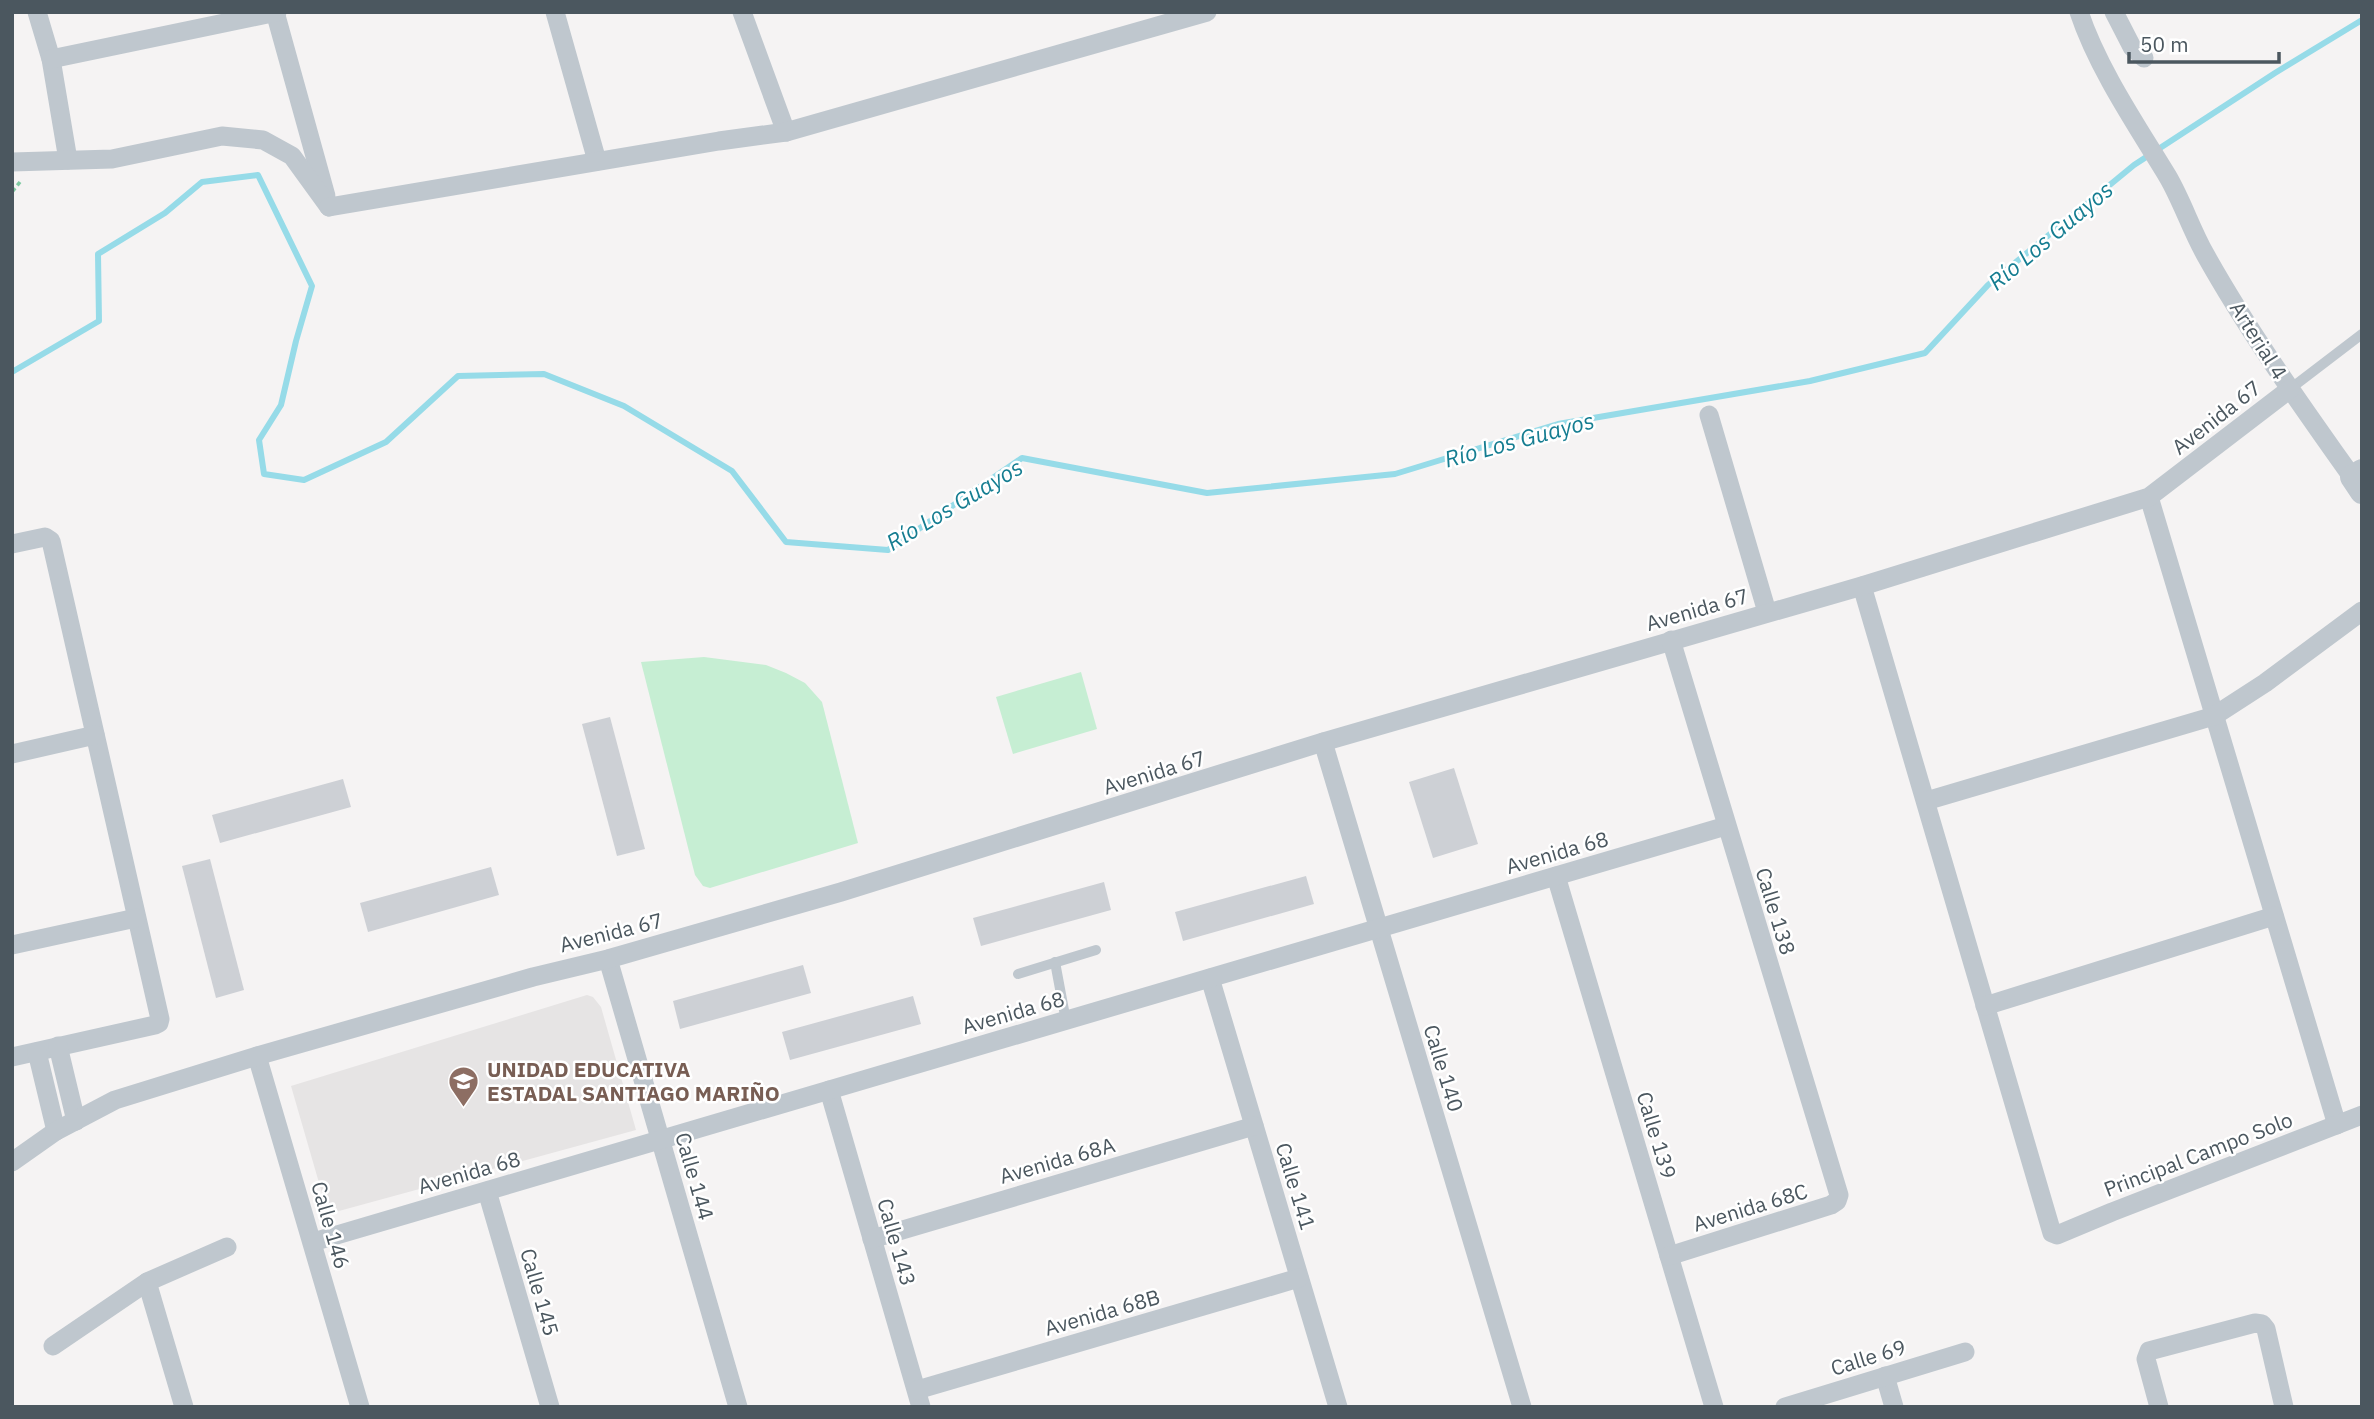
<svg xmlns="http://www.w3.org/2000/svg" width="2374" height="1419" viewBox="0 0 2374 1419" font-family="'IBM Plex Sans',sans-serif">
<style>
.education{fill:#e6e4e4}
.green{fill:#c6eed3}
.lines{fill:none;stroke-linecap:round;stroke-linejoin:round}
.stream{stroke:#96dbe8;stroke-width:6}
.building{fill:#cdd0d5}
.path{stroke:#7fcaa2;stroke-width:3.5;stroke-dasharray:5 3.5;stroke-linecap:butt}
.service{stroke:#bfc7ce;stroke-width:10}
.minor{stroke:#bfc7ce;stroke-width:19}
.tertiary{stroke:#bfc7ce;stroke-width:24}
.labels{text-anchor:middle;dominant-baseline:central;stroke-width:5;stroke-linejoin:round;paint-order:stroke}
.street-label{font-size:21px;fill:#4b575f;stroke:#fff}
.education-label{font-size:21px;font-weight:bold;fill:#785e54;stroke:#fff;text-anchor:start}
.water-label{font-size:23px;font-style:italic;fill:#157d91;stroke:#fff}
</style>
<rect width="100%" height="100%" fill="#f5f3f3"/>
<!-- education -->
<polygon class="education" points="587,995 593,997 601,1007 636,1130 328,1214 291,1086"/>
<!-- green -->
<g class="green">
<polygon points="704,657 766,665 786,673 805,683 822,702 858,843 710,888 703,886 695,875 641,662"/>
<polygon points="1081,672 1097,729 1013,754 996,697"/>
</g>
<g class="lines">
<!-- stream -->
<polyline class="stream" points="12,372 99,321 98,254 165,213 202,182 258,175 312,286 296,341 281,405 259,440 264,474 304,480 386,442 458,376 544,374 624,406 732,471 786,542 888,550 1022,458 1207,493 1395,474 1558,424 1810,381 1925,353 1988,285 2134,165 2275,73 2362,20"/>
</g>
<!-- building -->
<g class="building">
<polygon points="610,717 645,849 617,856 582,724"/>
<polygon points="1454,768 1478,844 1433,858 1409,782"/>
<polygon points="343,779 351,807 220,843 212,815"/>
<polygon points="210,859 244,990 216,998 182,866"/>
<polygon points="491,867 499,895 368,932 360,903"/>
<polygon points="1306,876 1314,904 1183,941 1175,912"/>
<polygon points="1104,882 1111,910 981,946 973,918"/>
<polygon points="803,965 811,993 680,1029 673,1001"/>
<polygon points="913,996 921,1024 790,1060 782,1032"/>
</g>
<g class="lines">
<!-- path -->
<polyline class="path" points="12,192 20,182"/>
<!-- service -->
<g class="service">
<polyline points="2290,389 2362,334"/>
<polyline points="1055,962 1066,1021"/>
<polyline points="1018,974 1096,950"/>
</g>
<!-- minor -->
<g class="minor">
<polyline points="37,12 51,59 68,160"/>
<polyline points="275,12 326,196"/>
<polyline points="555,12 597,161"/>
<polyline points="742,12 786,132"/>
<path d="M2079,12C2098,69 2137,126 2168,177C2182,201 2191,229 2205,254C2248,331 2301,405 2352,477"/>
<polyline points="2114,12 2132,47 2144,58"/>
<polyline points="51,59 277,12"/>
<polyline points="12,162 112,159 222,136 263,140 292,156 329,207"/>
<polyline points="329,207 719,141 786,132 1207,12"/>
<polyline points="1709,415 1767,612"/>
<polyline points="2149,497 2337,1125"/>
<polyline points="12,544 45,537 51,541 160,1019 159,1023 155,1025 12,1057"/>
<polyline points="1862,586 2052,1233 2057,1235 2112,1212 2362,1115"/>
<polyline points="1323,742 1522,1407"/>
<polyline points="12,754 95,735"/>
<polyline points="1926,801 2214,716 2265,683 2362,611"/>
<polyline points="1556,876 1714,1407"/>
<polyline points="12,945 136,918"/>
<polyline points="608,959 738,1407"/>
<polyline points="1210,978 1338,1407"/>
<polyline points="1985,1006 2274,916"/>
<polyline points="58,1046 76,1121"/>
<polyline points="37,1052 56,1131"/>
<polyline points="257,1056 360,1407"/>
<polyline points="829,1090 921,1407"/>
<polyline points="12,1162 56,1131 115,1100 257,1056 533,977 608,959 841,892 1323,742 1862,586 2149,497 2290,389"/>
<polyline points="487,1191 550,1407"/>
<polyline points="872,1239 1254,1126"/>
<polyline points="313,1242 1726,826"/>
<polyline points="1669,1256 1831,1205 1837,1201 1839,1195 1671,640"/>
<polyline points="147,1282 184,1407"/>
<polyline points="53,1346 147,1282 227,1247"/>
<polyline points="1885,1376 1894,1407"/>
<polyline points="917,1390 1299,1278"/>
<polyline points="1785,1407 1965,1352"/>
<polyline points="2159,1407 2146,1359 2149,1351 2255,1323 2262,1324 2266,1329 2284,1407"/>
</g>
<!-- tertiary -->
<polyline class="tertiary" points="2362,471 2352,477 2362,492"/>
</g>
<!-- icons -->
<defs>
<symbol id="school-pin" viewBox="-11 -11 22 30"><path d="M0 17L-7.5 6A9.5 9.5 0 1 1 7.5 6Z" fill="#8d6e63" stroke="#fff"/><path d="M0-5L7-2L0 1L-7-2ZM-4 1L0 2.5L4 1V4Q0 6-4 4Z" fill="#fff"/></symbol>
</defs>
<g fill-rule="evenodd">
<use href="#school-pin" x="446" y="1064" width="35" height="47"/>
</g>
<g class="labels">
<!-- street labels -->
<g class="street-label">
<text transform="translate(2259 340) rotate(58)">Arterial 4</text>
<text transform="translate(2216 417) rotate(-38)">Avenida 67</text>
<text transform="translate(1697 609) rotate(-16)">Avenida 67</text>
<text transform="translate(1154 772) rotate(-17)">Avenida 67</text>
<text transform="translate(1557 852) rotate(-16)">Avenida 68</text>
<text transform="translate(1776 911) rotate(73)">Calle 138</text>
<text transform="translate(611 932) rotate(-14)">Avenida 67</text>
<text transform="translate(1013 1012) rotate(-16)">Avenida 68</text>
<text transform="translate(1444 1068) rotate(73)">Calle 140</text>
<text transform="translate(1657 1135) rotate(73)">Calle 139</text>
<text transform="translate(2198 1154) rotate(-21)">Principal Campo Solo</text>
<text transform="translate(1057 1160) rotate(-16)">Avenida 68A</text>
<text transform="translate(469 1172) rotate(-16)">Avenida 68</text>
<text transform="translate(695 1176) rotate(74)">Calle 144</text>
<text transform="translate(1296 1186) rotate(73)">Calle 141</text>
<text transform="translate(1750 1207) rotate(-17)">Avenida 68C</text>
<text transform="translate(331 1225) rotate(74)">Calle 146</text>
<text transform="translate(897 1242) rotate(74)">Calle 143</text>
<text transform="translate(540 1292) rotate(74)">Calle 145</text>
<text transform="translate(1102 1312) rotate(-16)">Avenida 68B</text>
<text transform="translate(1868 1357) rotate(-17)">Calle 69</text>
</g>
<!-- education labels -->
<g class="education-label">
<text x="487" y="1069">UNIDAD EDUCATIVA<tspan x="487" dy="24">ESTADAL SANTIAGO MARIÑO</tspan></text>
</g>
<!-- water labels -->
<g class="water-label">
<text transform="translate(2050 235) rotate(-40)">Río Los Guayos</text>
<text transform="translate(1519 439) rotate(-15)">Río Los Guayos</text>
<text transform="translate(954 504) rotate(-31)">Río Los Guayos</text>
</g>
</g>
<!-- border -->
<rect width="2374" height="1419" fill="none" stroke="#4b575f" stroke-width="28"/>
<!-- scale -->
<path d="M2129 52v10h150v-10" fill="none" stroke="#4b575f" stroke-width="3.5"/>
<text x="2140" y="52" font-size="21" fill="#4b575f" stroke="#ffffff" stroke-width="5" paint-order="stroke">50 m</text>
</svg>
